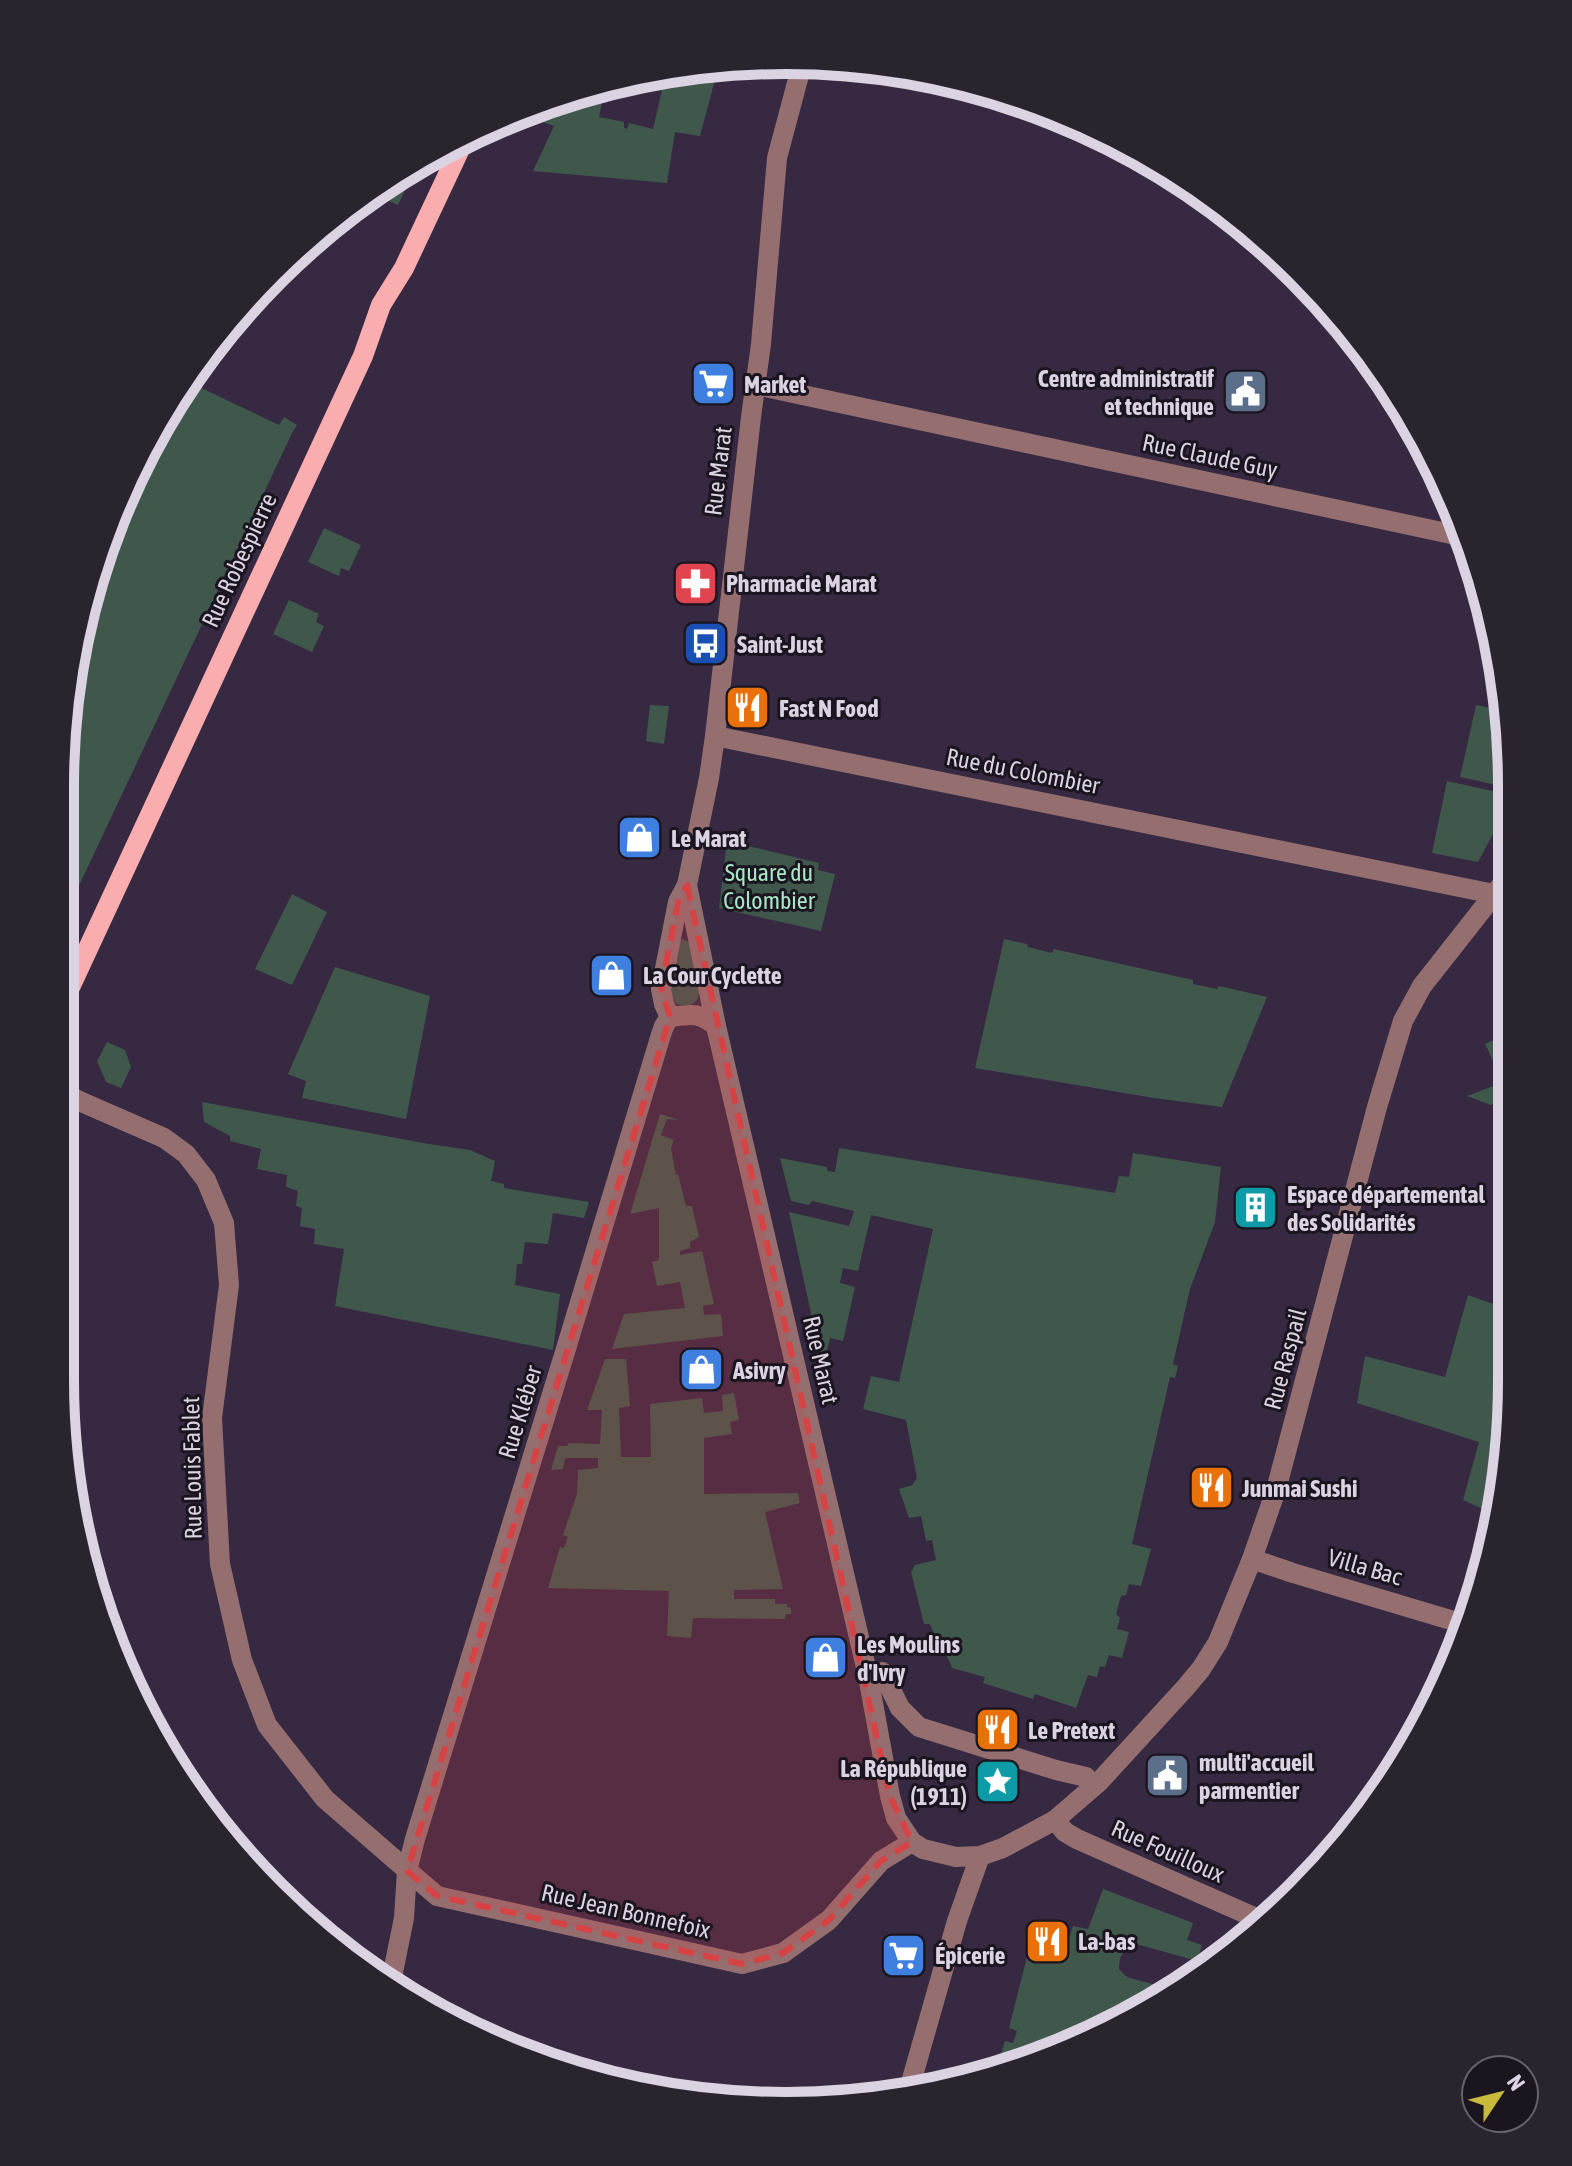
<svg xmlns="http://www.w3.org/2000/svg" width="1572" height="2166" viewBox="0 0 1572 2166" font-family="'Asap Condensed',sans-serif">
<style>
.green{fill:#40584c}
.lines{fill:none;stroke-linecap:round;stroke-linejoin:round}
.minor{stroke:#956f70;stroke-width:20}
.major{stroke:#faadaf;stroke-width:20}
.marked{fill:#d74244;fill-opacity:0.2;stroke:#d74244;stroke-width:6;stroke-dasharray:16 10;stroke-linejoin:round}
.labels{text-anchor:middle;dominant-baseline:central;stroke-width:6;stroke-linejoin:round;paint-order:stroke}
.poi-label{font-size:24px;font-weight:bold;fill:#dbd2e2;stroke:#1b151f;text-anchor:start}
.street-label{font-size:24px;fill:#dbd2e2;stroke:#1b151f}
.park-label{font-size:24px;fill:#a7e6c7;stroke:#1b151f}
.rim{fill:none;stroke:#dbd2e2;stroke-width:10}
</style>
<rect width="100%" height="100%" fill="#362941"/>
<!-- green -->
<g class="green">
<polygon points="719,65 700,136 675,132 667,183 533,171 554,126 520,114 598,85 606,83 599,117 624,122 624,128 627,129 629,123 653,129 666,73"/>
<polygon points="417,165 398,205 371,193"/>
<polygon points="185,380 279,425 284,417 297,425 293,431 60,926 60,786 85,599"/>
<polygon points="324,528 361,545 349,571 341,568 339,576 308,562"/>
<polygon points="289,600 319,614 316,622 324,626 312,652 273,634"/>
<polygon points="650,705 669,706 664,744 646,741"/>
<polygon points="1476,705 1506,711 1506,787 1460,777"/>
<polygon points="1447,781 1506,794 1507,821 1492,836 1478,862 1432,853"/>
<polygon points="727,841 819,863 818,870 835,874 821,931 719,908"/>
<polygon points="292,894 327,912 292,985 255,969"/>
<path d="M683,939L690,943L699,990C699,1005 690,1007 676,1004L670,991L679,941Z"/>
<polygon points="1004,939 1027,944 1028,947 1052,953 1054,949 1193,980 1193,984 1217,989 1219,986 1267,997 1222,1107 1154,1098 975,1068"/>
<polygon points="335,967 430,996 406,1119 302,1098 306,1081 288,1074"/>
<polygon points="1508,1033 1508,1094 1491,1105 1467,1096 1496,1085 1499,1073 1485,1044"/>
<polygon points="107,1042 125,1050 131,1067 121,1088 106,1082 97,1061"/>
<polygon points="202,1102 429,1144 470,1150 495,1161 491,1181 504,1184 504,1188 589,1202 584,1218 553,1213 548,1244 525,1242 522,1264 517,1264 515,1285 560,1294 553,1350 335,1306 344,1249 314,1244 315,1229 300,1226 302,1208 296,1206 298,1191 286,1187 287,1175 257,1169 261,1149 230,1141 230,1136 204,1122"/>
<polygon points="660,1114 679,1120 667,1119 661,1135 674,1140 671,1148 676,1175 678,1174 686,1206 692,1206 699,1237 690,1242 690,1248 680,1251 680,1255 702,1251 714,1304 703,1306 704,1315 721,1314 723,1336 612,1349 624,1314 685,1308 680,1282 657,1286 652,1262 659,1260 659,1208 630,1214"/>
<polygon points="839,1148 1115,1193 1119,1176 1129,1177 1133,1153 1221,1167 1215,1222 1190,1289 1173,1364 1178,1366 1175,1378 1170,1377 1132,1544 1151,1549 1141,1586 1129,1584 1126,1595 1121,1596 1116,1614 1120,1618 1117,1629 1129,1632 1122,1658 1109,1655 1105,1667 1100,1666 1097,1677 1088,1675 1076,1708 1035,1694 1033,1699 983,1683 985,1677 952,1668 943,1647 938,1645 930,1624 924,1624 911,1572 915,1565 936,1560 932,1540 926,1541 921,1516 909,1518 899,1489 912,1485 917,1478 906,1420 863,1409 871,1376 899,1382 933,1229 871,1215 858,1271 843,1268 840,1283 855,1287 843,1341 830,1338 824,1364 822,1364 789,1212 849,1226 854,1211 812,1201 809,1205 791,1201 780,1158 827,1167 827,1171 835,1172"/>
<polygon points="1468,1295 1510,1310 1510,1428 1496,1515 1463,1500 1479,1442 1357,1403 1365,1356 1445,1377"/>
<polygon points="605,1359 626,1359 630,1406 619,1408 621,1457 651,1457 650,1404 702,1398 704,1413 723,1411 722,1395 734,1393 739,1420 730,1422 732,1434 704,1438 704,1494 798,1493 800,1503 765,1512 783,1589 734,1590 734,1599 775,1599 775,1604 787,1604 787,1607 791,1608 791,1614 786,1614 785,1619 693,1618 691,1638 667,1636 669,1591 548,1588 560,1547 564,1548 568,1537 563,1535 577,1494 578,1470 598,1468 598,1458 565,1458 563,1469 551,1470 558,1446 567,1446 569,1443 600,1444 602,1410 587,1410"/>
<path d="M1103,1889L1193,1923L1187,1940L1202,1945L1197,1961L1136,1944C1123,1948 1119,1956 1119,1969L1127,1977L1170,1989L1064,2051L1024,2061L1001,2054L1005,2041L1013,2043L1017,2031L1009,2028L1029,1949L1062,1959L1073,1926L1088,1929Z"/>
</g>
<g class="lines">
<!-- minor -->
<g class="minor">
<polyline points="802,64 777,158 761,344 751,417 715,736 709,778 687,885 716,1026 868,1676 890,1796 896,1818 912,1842 923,1849 956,1857 980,1856 1003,1848 1055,1820 1099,1782 1186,1687 1201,1669 1218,1642 1252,1559 1276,1490 1377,1107 1403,1021 1422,986 1507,878"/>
<polyline points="756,385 1465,537"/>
<polyline points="715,736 1494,894"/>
<polyline points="670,1017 664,1004 661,989 678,902 687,885"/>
<polyline points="60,1088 77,1100 164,1138 186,1154 206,1180 224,1223 229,1285 212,1418 220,1564 242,1660 267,1725 325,1799 437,1896 742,1964 783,1953 829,1920 881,1861 912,1842"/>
<polyline points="1252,1559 1293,1573 1464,1624"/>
<polyline points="875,1674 882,1672 900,1708 919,1727 1056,1770 1086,1777"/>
<polyline points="1055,1820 1065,1832 1077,1839 1265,1922"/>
<path d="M391,1982L404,1918L407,1871L415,1839L565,1352L660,1038L664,1026L670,1017C691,1014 700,1012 716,1026"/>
<polyline points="908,2093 957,1921 980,1856"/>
</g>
<!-- major -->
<polyline class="major" points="60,1009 363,356 381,305 404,268 467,134"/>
</g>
<!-- marked area -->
<path class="marked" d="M687,885L890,1796L912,1842L881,1861L829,1920L783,1953L742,1964L437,1896L407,1871L670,1017L661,989L678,902Z"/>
<!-- icons -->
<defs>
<symbol id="supermarket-square" viewBox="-11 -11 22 22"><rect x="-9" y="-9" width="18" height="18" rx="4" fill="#3f7fe0" stroke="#1b151f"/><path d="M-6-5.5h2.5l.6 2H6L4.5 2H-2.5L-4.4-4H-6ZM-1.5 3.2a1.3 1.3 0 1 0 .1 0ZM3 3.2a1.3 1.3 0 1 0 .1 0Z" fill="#fff"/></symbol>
<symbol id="civic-square" viewBox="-11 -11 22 22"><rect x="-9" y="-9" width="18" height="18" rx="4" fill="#5c6f8a" stroke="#1b151f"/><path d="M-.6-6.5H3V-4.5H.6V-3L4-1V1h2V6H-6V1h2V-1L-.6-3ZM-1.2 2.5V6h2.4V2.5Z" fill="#fff"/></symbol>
<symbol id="pharmacy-square" viewBox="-11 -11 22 22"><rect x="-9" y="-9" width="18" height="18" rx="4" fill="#e0444e" stroke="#1b151f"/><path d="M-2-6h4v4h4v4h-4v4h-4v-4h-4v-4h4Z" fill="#fff"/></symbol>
<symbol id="bus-square" viewBox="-11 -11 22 22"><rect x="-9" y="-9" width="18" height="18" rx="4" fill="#1a4fb4" stroke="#1b151f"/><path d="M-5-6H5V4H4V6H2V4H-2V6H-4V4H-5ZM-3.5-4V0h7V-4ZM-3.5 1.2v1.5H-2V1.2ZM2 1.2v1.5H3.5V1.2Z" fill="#fff"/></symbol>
<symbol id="restaurant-square" viewBox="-11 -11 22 22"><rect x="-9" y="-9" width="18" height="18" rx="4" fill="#e8710a" stroke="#1b151f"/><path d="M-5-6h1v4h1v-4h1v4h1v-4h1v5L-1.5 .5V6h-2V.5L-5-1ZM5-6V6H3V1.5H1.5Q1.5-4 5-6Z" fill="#fff"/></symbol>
<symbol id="shop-square" viewBox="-11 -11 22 22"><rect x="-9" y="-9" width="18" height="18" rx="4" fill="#3f7fe0" stroke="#1b151f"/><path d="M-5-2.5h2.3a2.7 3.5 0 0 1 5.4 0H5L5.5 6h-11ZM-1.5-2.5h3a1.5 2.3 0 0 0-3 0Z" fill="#fff"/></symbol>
<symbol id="building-square" viewBox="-11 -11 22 22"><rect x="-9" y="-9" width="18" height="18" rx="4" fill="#0f9aa8" stroke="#1b151f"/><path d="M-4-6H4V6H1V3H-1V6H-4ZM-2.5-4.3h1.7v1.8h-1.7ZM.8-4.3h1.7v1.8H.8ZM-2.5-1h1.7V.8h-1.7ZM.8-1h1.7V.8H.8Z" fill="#fff"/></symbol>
<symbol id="sight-square" viewBox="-11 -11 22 22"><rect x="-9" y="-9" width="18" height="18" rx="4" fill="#0f9aa8" stroke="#1b151f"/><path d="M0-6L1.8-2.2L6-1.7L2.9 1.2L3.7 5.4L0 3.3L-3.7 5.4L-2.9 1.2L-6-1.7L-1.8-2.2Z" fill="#fff"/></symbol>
</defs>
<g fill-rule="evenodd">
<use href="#supermarket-square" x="688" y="358" width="51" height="51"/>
<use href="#civic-square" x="1220" y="366" width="51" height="51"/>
<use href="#pharmacy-square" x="670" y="558" width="51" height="51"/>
<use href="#bus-square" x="680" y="618" width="51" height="51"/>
<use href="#restaurant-square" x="722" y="682" width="51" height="51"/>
<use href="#shop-square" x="614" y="812" width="51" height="51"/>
<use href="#shop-square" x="586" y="950" width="51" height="51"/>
<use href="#building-square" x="1230" y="1182" width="51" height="51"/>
<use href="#shop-square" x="676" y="1344" width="51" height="51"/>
<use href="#restaurant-square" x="1186" y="1462" width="51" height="51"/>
<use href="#shop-square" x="800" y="1632" width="51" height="51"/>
<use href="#restaurant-square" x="972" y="1704" width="51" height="51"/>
<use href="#civic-square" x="1142" y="1750" width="51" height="51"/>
<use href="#sight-square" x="972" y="1756" width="51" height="51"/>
<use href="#restaurant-square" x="1022" y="1916" width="51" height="51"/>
<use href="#supermarket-square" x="878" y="1930" width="51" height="51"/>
</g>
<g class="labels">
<!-- poi labels -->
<g class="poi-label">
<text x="1214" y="378" text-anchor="end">Centre administratif<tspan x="1214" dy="28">et technique</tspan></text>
<text x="744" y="384">Market</text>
<text x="726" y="583">Pharmacie Marat</text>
<text x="737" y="644">Saint-Just</text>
<text x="779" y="708">Fast N Food</text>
<text x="671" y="838">Le Marat</text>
<text x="643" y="975">La Cour Cyclette</text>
<text x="1287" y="1194">Espace départemental<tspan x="1287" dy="28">des Solidarités</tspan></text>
<text x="733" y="1370">Asivry</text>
<text x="1242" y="1488">Junmai Sushi</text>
<text x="857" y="1644">Les Moulins<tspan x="857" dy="28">d'Ivry</tspan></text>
<text x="1028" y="1730">Le Pretext</text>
<text x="1199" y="1762">multi'accueil<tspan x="1199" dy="28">parmentier</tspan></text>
<text x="967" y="1768" text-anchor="end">La République<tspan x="967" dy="28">(1911)</tspan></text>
<text x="1078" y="1941">La-bas</text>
<text x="935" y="1955">Épicerie</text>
</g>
<!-- street labels -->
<g class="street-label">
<text transform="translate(1210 456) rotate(12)">Rue Claude Guy</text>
<text transform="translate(718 471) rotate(-83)">Rue Marat</text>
<text transform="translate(239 560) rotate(-65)">Rue Robespierre</text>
<text transform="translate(1023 771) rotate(11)">Rue du Colombier</text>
<text transform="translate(1285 1359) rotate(-75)">Rue Raspail</text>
<text transform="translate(821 1360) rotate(77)">Rue Marat</text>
<text transform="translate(520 1412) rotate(-73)">Rue Kléber</text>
<text transform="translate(192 1468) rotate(-91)">Rue Louis Fablet</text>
<text transform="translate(1365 1567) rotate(16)">Villa Bac</text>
<text transform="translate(1168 1851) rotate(24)">Rue Fouilloux</text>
<text transform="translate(626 1911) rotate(13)">Rue Jean Bonnefoix</text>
</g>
<!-- park labels -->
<g class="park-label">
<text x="769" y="872">Square du<tspan x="769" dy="28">Colombier</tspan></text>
</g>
</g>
<!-- crop -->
<path d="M0 0H1572V2166H0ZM786 74H786A712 712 0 0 1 1498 786V1380A712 712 0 0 1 786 2092H786A712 712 0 0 1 74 1380V786A712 712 0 0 1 786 74Z" fill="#2a242f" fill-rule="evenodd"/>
<path class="rim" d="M786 74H786A712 712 0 0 1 1498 786V1380A712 712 0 0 1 786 2092H786A712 712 0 0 1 74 1380V786A712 712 0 0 1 786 74Z"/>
<!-- north arrow -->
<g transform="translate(1500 2094) rotate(55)"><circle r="38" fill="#1b151f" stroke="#68616d" stroke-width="2"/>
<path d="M0-6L14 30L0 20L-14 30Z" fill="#c8bb3b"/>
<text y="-12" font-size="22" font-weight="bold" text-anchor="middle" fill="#dbd2e2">N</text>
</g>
</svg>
